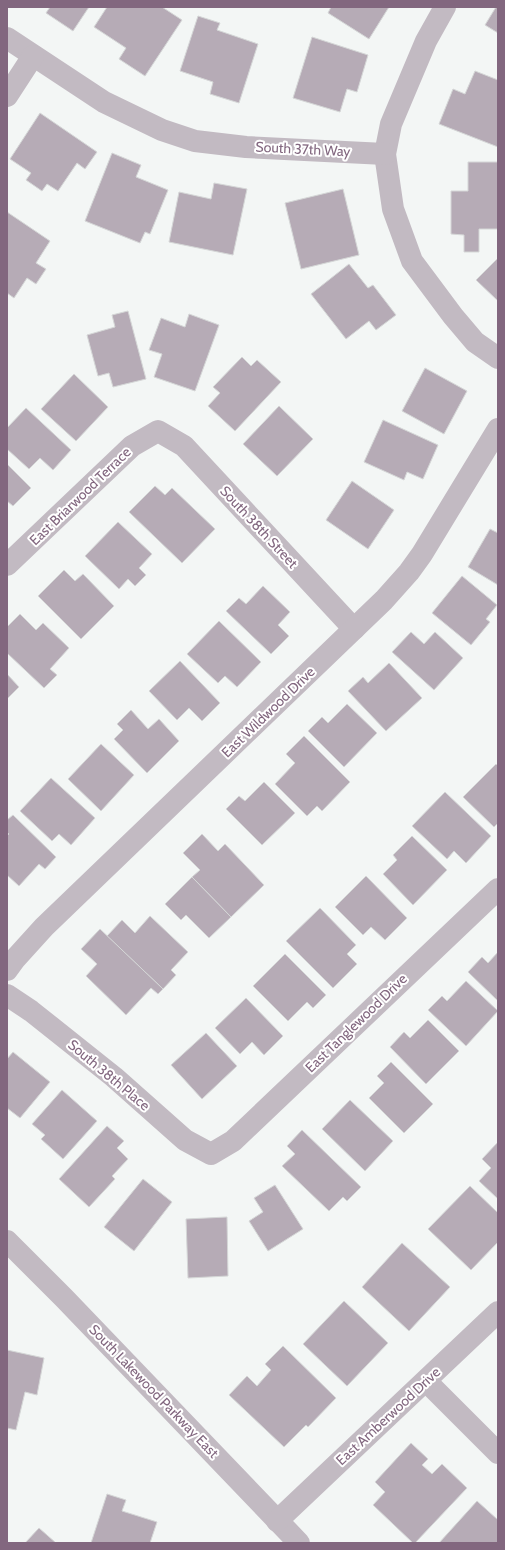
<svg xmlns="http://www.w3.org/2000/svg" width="505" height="1550" viewBox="0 0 505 1550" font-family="Cabin,sans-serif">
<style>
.building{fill:#b6abb6;stroke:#d5d7d7}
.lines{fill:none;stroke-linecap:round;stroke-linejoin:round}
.minor{stroke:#c2bac2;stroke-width:22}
.labels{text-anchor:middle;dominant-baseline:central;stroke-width:4;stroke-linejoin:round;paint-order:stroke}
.street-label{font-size:14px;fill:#82677f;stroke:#fff}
</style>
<rect width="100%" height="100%" fill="#f3f6f5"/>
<!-- building -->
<g class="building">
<polygon points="50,7 89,7 73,31 46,13"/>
<polygon points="107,7 162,7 182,20 145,76 119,59 126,48 94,27"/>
<polygon points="331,7 389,7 369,39 328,13"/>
<polygon points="496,7 498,7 498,33 485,25"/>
<polygon points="198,16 220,23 217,30 258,44 239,103 210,94 213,82 180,71"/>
<polygon points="312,37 368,55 357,92 347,89 340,112 293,98"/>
<polygon points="475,71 498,80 498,147 439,124 453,89 465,94"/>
<polygon points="40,113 97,152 85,169 77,163 58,191 47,184 42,191 26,180 31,173 10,159"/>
<polygon points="112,153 141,165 136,177 168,190 150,234 145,232 140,243 85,221"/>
<polygon points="468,162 498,162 498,229 479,229 479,252 464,252 464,235 451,234 451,191 468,191"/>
<polygon points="214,183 247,189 233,255 169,242 179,192 211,199"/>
<polygon points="343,189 359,255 301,269 285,203"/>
<polygon points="7,212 50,241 36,263 46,269 36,284 27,278 14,298 7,293"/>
<polygon points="498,258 498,301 476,280"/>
<polygon points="349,264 368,288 373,285 396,315 376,330 369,321 346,339 311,294"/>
<polygon points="128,311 146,379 113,387 109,373 98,376 87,335 115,327 112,315"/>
<polygon points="189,314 219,325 195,391 154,377 162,354 149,350 161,318 185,327"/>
<polygon points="242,357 251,366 257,360 281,382 235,431 208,406 220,393 213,387"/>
<polygon points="425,368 467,391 444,434 402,411"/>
<polygon points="74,374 108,407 76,441 41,409"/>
<polygon points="279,406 313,439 277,476 243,444"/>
<polygon points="26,408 71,450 53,470 40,458 29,469 7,449 7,428"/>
<polygon points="383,420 438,445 423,479 407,472 404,480 364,462"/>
<polygon points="7,464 31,488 13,506 7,501"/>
<polygon points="352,481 394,510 368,549 326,520"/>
<polygon points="155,486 165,495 172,488 215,529 182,563 129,512"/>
<polygon points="118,522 152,554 139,568 146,575 135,586 128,579 119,589 85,556"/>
<polygon points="490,529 498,533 498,585 468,567"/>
<polygon points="64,570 75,581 83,574 114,606 81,639 38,596"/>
<polygon points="462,576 497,605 486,619 490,622 471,645 432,613"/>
<polygon points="263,586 290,612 278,625 289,636 271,654 226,611 239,598 246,604"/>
<polygon points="20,614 36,630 43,623 69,648 50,669 57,675 44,688 7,653 7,627"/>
<polygon points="219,621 261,662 237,687 225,676 218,683 187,654"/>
<polygon points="411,632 424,644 435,632 463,658 434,690 392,652"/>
<polygon points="180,661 220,703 202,721 189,708 177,720 149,691"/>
<polygon points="389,663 422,698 386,731 348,691 363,677 368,683"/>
<polygon points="7,674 19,687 7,699"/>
<polygon points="347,704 377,733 344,767 308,731 322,717 328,723"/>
<polygon points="131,710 148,729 159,719 179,741 147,773 114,739 123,730 117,724"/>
<polygon points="304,736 350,782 322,811 317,806 307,816 275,784 295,763 286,754"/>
<polygon points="101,744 134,775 101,811 68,779"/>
<polygon points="496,764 498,766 498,823 494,827 463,797"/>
<polygon points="51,778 95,818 71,845 59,834 52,841 20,811"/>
<polygon points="264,782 295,813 262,845 226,809 239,796 245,801"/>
<polygon points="445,792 491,836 466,863 454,851 447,859 412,826"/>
<polygon points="13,815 56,857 45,869 39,864 19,886 7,875 7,836 9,834 7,832 7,820"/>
<polygon points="202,834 218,851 225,844 264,885 231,917 192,877 200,870 183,853"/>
<polygon points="412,836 447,870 413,905 383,874 397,860 393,855"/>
<polygon points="366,876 407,918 385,940 371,927 363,935 335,907"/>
<polygon points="192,877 231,917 209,938 186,915 181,920 165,904"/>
<polygon points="320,908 356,945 347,954 357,964 333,988 286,941"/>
<polygon points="150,916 188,952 171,970 176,975 163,989 107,936 122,920 135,933"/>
<polygon points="100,929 163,989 158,994 151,988 126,1015 86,976 97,964 81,949"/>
<polygon points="498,952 498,1001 468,972 482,957 488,963"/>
<polygon points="285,954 326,995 313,1008 307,1002 288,1021 253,986"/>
<polygon points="466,981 498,1011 466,1046 428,1010 442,996 447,1001"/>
<polygon points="246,998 283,1036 264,1055 252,1042 240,1054 215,1028"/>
<polygon points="428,1020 459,1051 426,1084 390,1047 404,1032 410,1038"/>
<polygon points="206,1033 237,1066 202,1099 171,1065"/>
<polygon points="13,1052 50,1082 20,1118 7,1108 7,1059"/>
<polygon points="391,1062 433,1104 404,1133 369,1098 384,1083 377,1076"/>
<polygon points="62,1090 97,1121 63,1159 41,1139 45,1135 32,1124"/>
<polygon points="350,1100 393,1141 365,1171 322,1129"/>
<polygon points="107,1126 124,1141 117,1148 128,1159 112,1176 115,1179 89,1207 59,1179"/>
<polygon points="302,1130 361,1187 347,1201 343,1197 329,1211 282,1166 295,1154 287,1146"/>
<polygon points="498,1142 498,1199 479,1181 491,1168 482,1159"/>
<polygon points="143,1179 172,1202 134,1251 104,1227"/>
<polygon points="275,1185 303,1229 268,1251 249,1221 263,1212 254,1198"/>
<polygon points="470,1186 498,1213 498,1242 471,1270 428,1229"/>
<polygon points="227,1217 228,1276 188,1278 186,1219"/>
<polygon points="402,1243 450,1287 409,1331 362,1287"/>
<polygon points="344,1301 388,1343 347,1386 303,1344"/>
<polygon points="283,1346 336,1398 308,1427 306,1425 284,1447 229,1395 247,1376 257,1386 271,1370 265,1364"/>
<polygon points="7,1350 44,1358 37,1395 25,1392 16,1430 7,1428"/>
<polygon points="411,1443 428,1459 422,1465 432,1474 442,1464 467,1488 415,1543 413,1543 373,1505 385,1492 375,1482"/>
<polygon points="107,1494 126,1500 122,1511 157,1522 150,1543 91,1543"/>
<polygon points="477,1501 498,1520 498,1543 439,1543"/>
<polygon points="39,1528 56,1543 25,1543"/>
</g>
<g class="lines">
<!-- minor -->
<g class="minor">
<polyline points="445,7 426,41 391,124 385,154 393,209 412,261 453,316 475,342 498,358"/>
<polyline points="7,38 104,102 162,130 195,141 246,147 385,154"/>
<polyline points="7,96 33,56"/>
<polyline points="7,565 132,446 158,431 184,446 354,629"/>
<polyline points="7,970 15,959 44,927 384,600 409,572 422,554 498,429"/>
<polyline points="7,995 31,1011 114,1077 185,1140 211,1154 233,1141 498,889"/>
<polyline points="7,1241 64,1298 299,1543"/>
<polyline points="426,1381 498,1453"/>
<polyline points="277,1521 498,1312"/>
</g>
</g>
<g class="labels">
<!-- street labels -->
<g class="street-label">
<text transform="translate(303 149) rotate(3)">South 37th Way</text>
<text transform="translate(80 496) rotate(-44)">East Briarwood Terrace</text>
<text transform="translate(259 527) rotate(47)">South 38th Street</text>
<text transform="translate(268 712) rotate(-44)">East Wildwood Drive</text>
<text transform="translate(356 1023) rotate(-44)">East Tanglewood Drive</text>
<text transform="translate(109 1075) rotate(40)">South 38th Place</text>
<text transform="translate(154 1391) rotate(46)">South Lakewood Parkway East</text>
<text transform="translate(388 1416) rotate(-43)">East Amberwood Drive</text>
</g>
</g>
<!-- border -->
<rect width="505" height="1550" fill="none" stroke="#82677f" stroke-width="16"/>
</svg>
